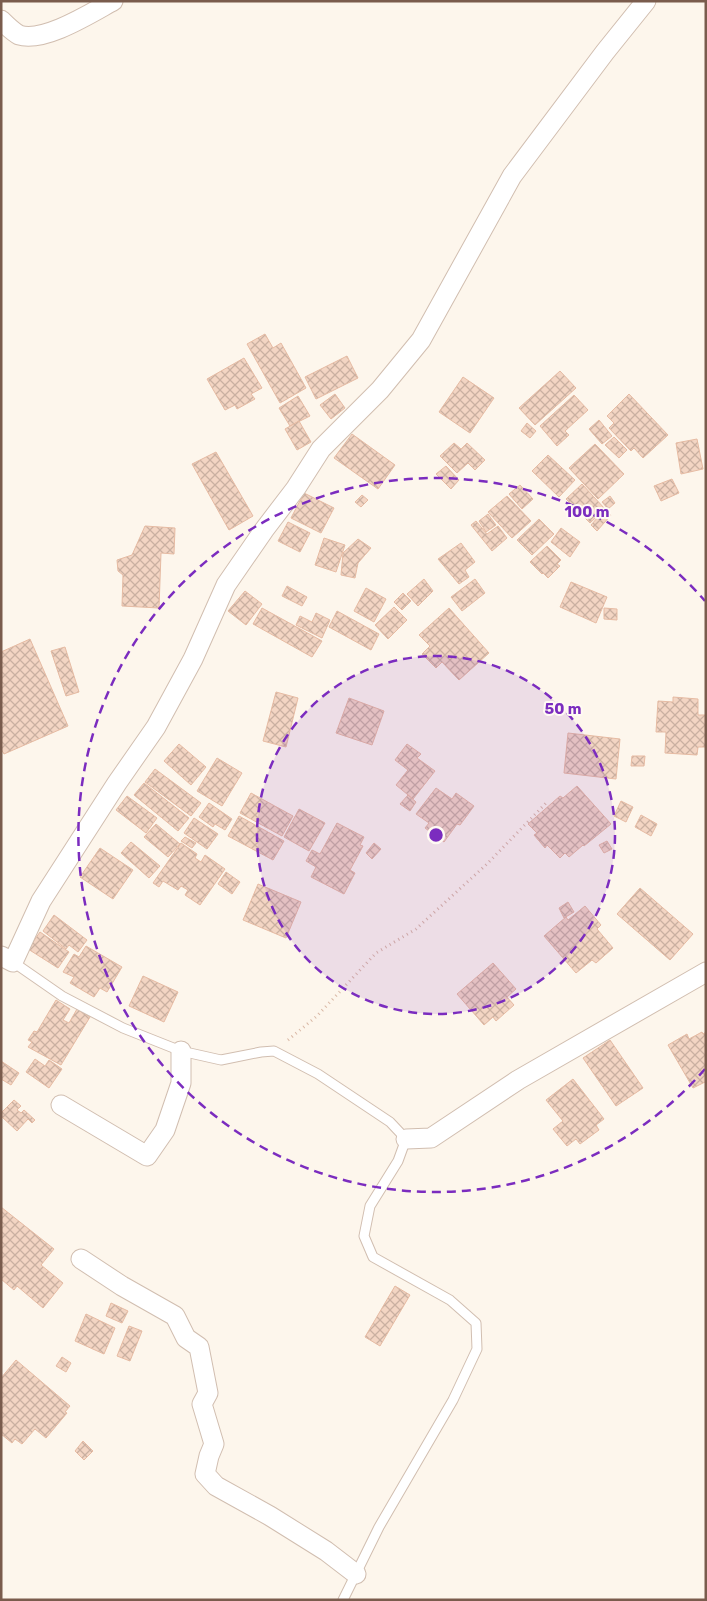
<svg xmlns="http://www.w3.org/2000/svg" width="707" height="1601" viewBox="0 0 707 1601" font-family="Rubik,sans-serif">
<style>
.building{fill:url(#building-cross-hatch);stroke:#e6bba3}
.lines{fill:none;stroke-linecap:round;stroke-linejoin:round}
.service-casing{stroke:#d1beb0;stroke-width:11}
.minor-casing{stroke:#d1beb0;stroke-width:21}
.path{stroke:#d9b8a5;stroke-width:3;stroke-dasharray:1 4;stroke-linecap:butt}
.service{stroke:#fff;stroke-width:9}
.minor{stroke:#fff;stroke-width:19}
.ring{fill:none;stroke:#7b2cbf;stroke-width:2.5;stroke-dasharray:9 6}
.centre{fill:#7b2cbf;stroke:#fffaf3;stroke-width:2.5}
.ring-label{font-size:15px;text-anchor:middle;font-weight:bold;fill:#7b2cbf;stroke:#fffaf3;stroke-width:4;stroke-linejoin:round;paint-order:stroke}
</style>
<defs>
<pattern id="building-cross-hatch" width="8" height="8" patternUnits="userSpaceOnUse" patternTransform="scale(1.25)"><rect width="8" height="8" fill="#f3d5c3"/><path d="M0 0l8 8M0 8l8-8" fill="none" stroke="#cab0a1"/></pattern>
</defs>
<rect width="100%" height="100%" fill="#fdf6ec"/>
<!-- building -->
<g class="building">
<polygon points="265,334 273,348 281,343 306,388 280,403 247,344"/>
<polygon points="347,356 358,378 316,399 305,377"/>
<polygon points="244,358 262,388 251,394 255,399 237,409 235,405 225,410 207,379"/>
<polygon points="560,371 576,388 535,425 519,408"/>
<polygon points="463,377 494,398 470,433 439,412"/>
<polygon points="335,394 345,408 331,419 320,405"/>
<polygon points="629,394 668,435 643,458 634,448 631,451 609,428 614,423 607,416"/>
<polygon points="574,395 588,410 565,431 569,435 557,446 540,426"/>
<polygon points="298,396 310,416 290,426 279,408"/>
<polygon points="599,420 612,436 602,444 589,429"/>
<polygon points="299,421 311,442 297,450 285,429"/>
<polygon points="527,423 536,431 530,438 521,431"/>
<polygon points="352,434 395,465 378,489 334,458"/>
<polygon points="614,437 627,450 619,458 605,445"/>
<polygon points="697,439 703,469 681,474 676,443"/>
<polygon points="454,443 461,449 467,443 485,460 475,470 468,463 457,473 440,456"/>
<polygon points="595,444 624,474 598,499 569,468"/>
<polygon points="216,452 253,516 229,530 192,464"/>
<polygon points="548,455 575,480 559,497 532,471"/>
<polygon points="446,466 459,480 451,489 436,474"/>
<polygon points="672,479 679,493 661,501 654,486"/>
<polygon points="582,484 605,509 590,523 566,499"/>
<polygon points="520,485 533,499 522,509 509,494"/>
<polygon points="304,493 334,508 321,533 291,518"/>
<polygon points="362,495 368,500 361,507 355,502"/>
<polygon points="507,496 531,521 512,538 488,512"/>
<polygon points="610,496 615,503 608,509 602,502"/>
<polygon points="605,509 611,515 597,531 591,525"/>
<polygon points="488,514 496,525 486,532 479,521"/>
<polygon points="539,519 554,534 532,555 517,540"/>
<polygon points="476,521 487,534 498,526 507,538 492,551 471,525"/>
<polygon points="288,522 310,533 300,552 278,541"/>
<polygon points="145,526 175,528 174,554 161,553 159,608 122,606 123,575 118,571 117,560 132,555"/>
<polygon points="561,528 580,542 570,557 551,542"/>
<polygon points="324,538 345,545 336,572 315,565"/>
<polygon points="358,539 371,548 358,563 355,578 341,575 343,553"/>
<polygon points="461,543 475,562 465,570 469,577 459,584 438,559"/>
<polygon points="547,546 561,560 557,564 560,566 548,578 543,573 542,574 530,562"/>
<polygon points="424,579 433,591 418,606 407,594"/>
<polygon points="475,579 485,593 462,611 451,597"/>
<polygon points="571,582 607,597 596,623 560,607"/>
<polygon points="287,586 307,597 302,606 282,596"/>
<polygon points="366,588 386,599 374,622 354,611"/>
<polygon points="245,591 262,604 246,625 228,611"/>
<polygon points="403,593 411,601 402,610 394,602"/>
<polygon points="394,607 407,620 388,639 375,625"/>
<polygon points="262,608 322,641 312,657 253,624"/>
<polygon points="449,608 489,653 459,680 442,662 436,668 422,654 430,646 419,635"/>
<polygon points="604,608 617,609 617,620 604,619"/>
<polygon points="337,611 379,634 371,650 329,627"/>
<polygon points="316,613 330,620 322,638 296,625 300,616 312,622"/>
<polygon points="30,639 68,726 4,754 1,749 1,652"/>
<polygon points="65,647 79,692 66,696 51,651"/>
<polygon points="276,692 298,698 286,747 263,741"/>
<polygon points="673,697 698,699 698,715 706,715 706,747 698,747 697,755 665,753 666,732 656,732 658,701 673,702"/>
<polygon points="349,698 384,711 372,745 336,733"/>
<polygon points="568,733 620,739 616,779 564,773"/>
<polygon points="179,744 206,767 191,785 164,761"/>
<polygon points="407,744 421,754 417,758 435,771 413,799 396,785 408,770 395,760"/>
<polygon points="632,756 645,756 644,766 631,766"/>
<polygon points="217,758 242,773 222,806 197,791"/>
<polygon points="155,769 201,803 191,816 145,782"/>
<polygon points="144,783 189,818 178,831 134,795"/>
<polygon points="577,786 611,824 584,846 583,845 569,857 565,853 560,858 547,845 545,848 534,835 537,833 528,824 560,796 563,798"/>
<polygon points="436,788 452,799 456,793 474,806 460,825 457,824 444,842 425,828 429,823 416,814"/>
<polygon points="251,793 293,816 282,836 240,813"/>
<polygon points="408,795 416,802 410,811 400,804"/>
<polygon points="127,796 157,818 146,833 116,810"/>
<polygon points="621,801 633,807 626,822 614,816"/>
<polygon points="209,803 232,819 225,830 215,824 213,827 199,817"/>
<polygon points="299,809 325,823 309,851 284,837"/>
<polygon points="641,815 657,824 651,836 635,827"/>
<polygon points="239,816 284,841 273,860 228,836"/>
<polygon points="194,818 218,834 207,849 184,833"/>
<polygon points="337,823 364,837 360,845 363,846 350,870 355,873 344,894 311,877 316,867 306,861 312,850 320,854"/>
<polygon points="156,824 180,844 168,857 144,837"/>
<polygon points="185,837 196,843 192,848 181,841"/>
<polygon points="607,841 612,849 604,853 599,845"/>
<polygon points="131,842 160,866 149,878 121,853"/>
<polygon points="181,843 197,854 195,858 201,862 205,855 225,869 200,905 185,895 188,890 181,886 178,890 163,881 159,887 153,883"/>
<polygon points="374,843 381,849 372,859 366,853"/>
<polygon points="100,848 133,870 113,899 80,877"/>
<polygon points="226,872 240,882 232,894 218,884"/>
<polygon points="258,884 301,902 286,938 243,920"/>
<polygon points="640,888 693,934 670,960 617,914"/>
<polygon points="568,902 574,912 564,918 559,908"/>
<polygon points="585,906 601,925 597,929 613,948 596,963 592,960 576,973 544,936 566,917 568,920"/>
<polygon points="54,915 87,940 78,952 69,945 66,949 43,931"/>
<polygon points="40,932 69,952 58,968 28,949"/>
<polygon points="86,946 122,967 107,992 100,988 94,997 70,983 74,977 63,972 74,954 79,957"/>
<polygon points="493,963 516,989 507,997 514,1005 496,1021 493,1017 484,1025 457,994"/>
<polygon points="143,976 178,992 164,1022 129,1006"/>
<polygon points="56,1000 70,1009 63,1020 69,1023 77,1009 90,1017 61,1065 28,1047 32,1042 28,1040 34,1031 37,1032"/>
<polygon points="702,1032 703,1034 706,1032 706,1084 705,1082 693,1088 668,1045 687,1034 689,1039"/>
<polygon points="610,1040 643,1088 616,1106 583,1058"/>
<polygon points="35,1059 45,1066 49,1060 62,1069 49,1088 26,1072"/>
<polygon points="1,1061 19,1073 11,1085 1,1079"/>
<polygon points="573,1079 604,1119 596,1125 599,1130 580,1144 576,1139 567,1146 553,1129 563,1121 546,1100"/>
<polygon points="14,1100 21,1106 17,1110 21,1113 24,1110 35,1120 32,1123 28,1119 17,1131 1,1116 1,1113"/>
<polygon points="1,1207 54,1249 41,1265 63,1283 43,1308 17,1286 14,1290 1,1279"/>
<polygon points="395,1286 410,1295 380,1346 365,1337"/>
<polygon points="111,1303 128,1311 122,1323 106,1316"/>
<polygon points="86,1314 115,1328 104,1354 75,1341"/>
<polygon points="129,1326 142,1331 130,1361 117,1356"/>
<polygon points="62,1357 71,1363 66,1372 56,1366"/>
<polygon points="16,1360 70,1406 65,1412 67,1413 46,1438 35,1429 22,1444 15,1439 12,1443 1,1434 1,1378"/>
<polygon points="83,1441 93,1451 84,1460 75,1451"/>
</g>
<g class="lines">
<defs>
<polyline id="service" points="13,962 62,996 123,1028 181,1051 221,1060 261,1052 274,1051 318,1074 390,1122 406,1139 398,1161 370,1206 364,1236 373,1257 450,1300 476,1323 477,1349 453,1400 379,1527 343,1600"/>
<g id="minor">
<path d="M1,20C6,25 13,32 19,35C44,43 91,13 113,1"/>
<polyline points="1,956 13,962 41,901 117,783 156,727 193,659 226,585 264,530 296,488 321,449 380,390 421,340 512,176 605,52 646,1"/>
<polyline points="61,1105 147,1156 165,1130 181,1083 181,1051"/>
<polyline points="406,1139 431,1138 518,1080 706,972"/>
<polyline points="81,1259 122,1286 175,1316 186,1338 199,1347 208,1393 202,1404 214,1444 209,1456 205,1474 216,1486 270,1516 326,1551 356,1574"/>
</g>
</defs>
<!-- service casing -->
<use href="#service" class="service-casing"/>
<!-- minor casing -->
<use href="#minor" class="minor-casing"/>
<!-- path -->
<polyline class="path" points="288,1040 317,1016 376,953 416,929 487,864 548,801"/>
<!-- service -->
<use href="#service" class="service"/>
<!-- minor -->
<use href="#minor" class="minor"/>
</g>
<!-- distance rings -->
<circle cx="436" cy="835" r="179" fill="#7b2cbf" fill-opacity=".12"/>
<g class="ring">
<circle cx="436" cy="835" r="179"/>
<path d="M705 1069A357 357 0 1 1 705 601"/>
</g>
<circle cx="436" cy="835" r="8" class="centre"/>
<g class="ring-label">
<text x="587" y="517">100 m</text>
<text x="563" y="714">50 m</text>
</g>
<!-- border -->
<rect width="707" height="1601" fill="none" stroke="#7a5c4d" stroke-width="5"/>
</svg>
